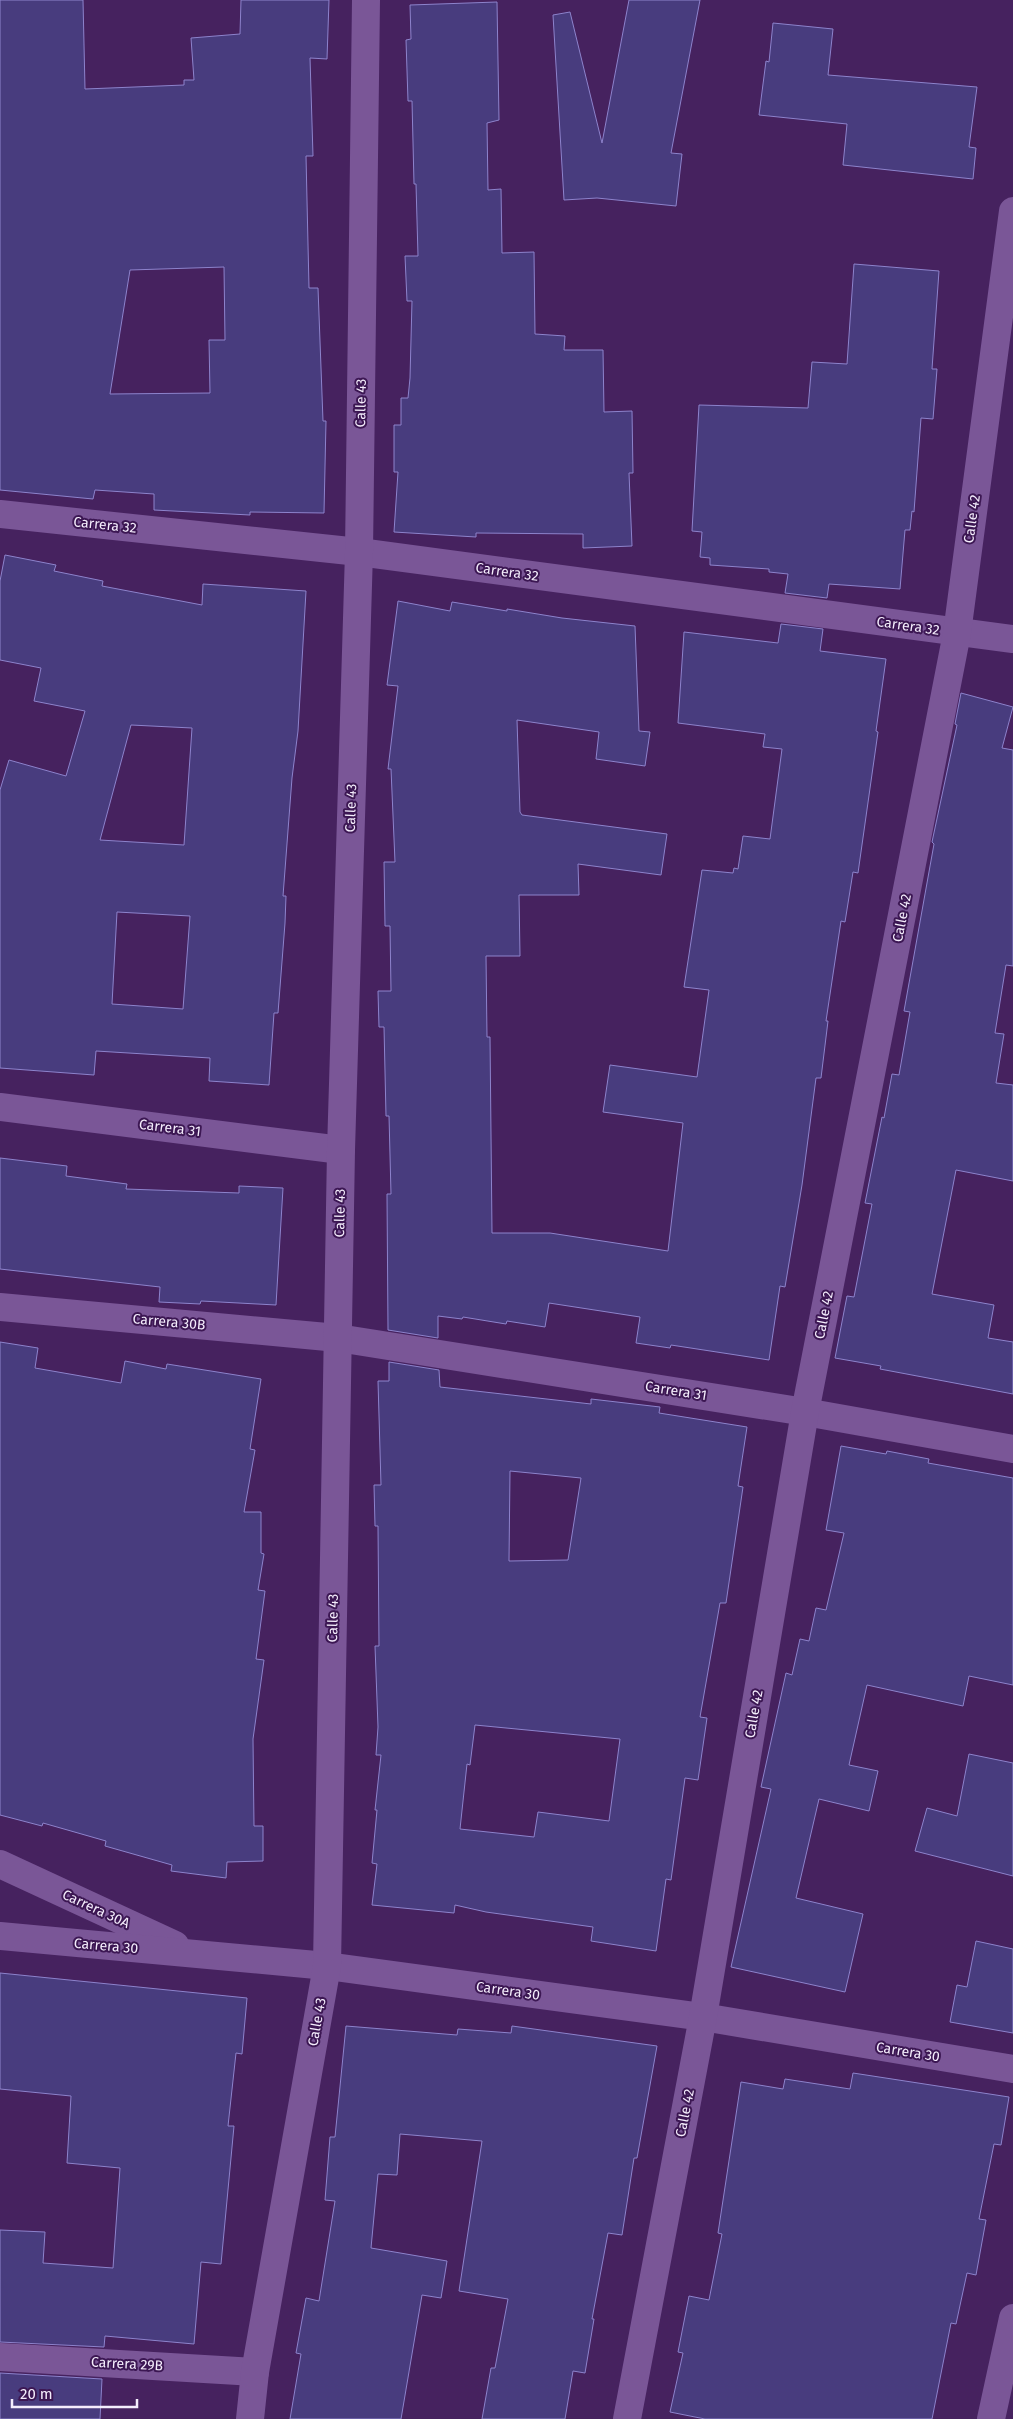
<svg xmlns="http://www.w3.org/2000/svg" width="1013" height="2419" viewBox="0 0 1013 2419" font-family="'Fira Sans',sans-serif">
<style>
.building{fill:#483c7e;stroke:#8d83cc;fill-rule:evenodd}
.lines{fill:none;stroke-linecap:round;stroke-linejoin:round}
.street{stroke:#7a5697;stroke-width:28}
.labels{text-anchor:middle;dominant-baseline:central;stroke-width:4;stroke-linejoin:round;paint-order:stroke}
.street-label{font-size:14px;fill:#f4edfc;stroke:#3c1753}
</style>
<rect width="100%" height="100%" fill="#46225f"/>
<!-- building -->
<g class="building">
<path d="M0,0H83L85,89L184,85V80H194L191,38L240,34L241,0H329L327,59L310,58L313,156H306L309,288H318L323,421H326L324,513L250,512V515L154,510V494L95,490L93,499L0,490ZM224,267L225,340H209L210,393L110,394L130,270Z"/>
<polygon points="629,0 700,0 671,153 682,154 676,206 597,198 564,200 553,15 570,12 602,143"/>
<polygon points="497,2 499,120 487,123 488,190 501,189 502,253 534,252 535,334 565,336 564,350 603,350 604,412 632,411 633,473 629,473 632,546 583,548 583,534 476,533 476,537 394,532 398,472 394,472 394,425 401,425 401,398 408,398 410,378 412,301 407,301 405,256 418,256 416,184 414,184 412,101 408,101 406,40 411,39 410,5"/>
<polygon points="773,23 833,29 828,75 977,87 969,147 976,148 973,179 843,165 847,124 759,115 766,61 769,62"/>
<polygon points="854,264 939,271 932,369 937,369 933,419 921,418 914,512 912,511 910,530 905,530 900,589 829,584 827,598 785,593 788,574 769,572 769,569 710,565 710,558 700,557 702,532 692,531 699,405 808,408 812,362 847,364"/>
<path d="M5,555L56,565L54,571L103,581L102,586L202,605L203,584L306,591L298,731L292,778L283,896H286L285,923L278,1013H274L269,1085L209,1081L210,1058L96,1051L94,1075L0,1068V790L9,760L66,776L85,711L34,701L41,668L0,660V581ZM131,725L192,728L184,845L100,840ZM117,912L190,916L183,1009L112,1004Z"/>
<polygon points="398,601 450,611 452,602 507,611 507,609 562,618 635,626 639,731 650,732 645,766 596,759 599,732 517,720 520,812 522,815 667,834 661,875 578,864 579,895 519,895 520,956 486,956 487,1037 490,1037 492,1233 550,1233 668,1251 683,1123 603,1112 610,1065 697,1077 709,990 684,987 702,870 733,873 734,868 738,869 743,836 770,839 782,749 763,747 765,734 678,723 684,632 778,643 781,624 823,629 820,651 886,659 876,731 878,732 858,873 853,872 845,922 841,921 826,1021 828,1021 821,1078 816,1078 802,1185 785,1287 780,1286 769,1360 671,1345 670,1348 636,1343 640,1317 549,1303 545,1327 507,1321 506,1324 463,1317 462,1319 438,1316 438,1338 388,1330 387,1194 391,1194 389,1116 386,1116 384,1027 379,1027 378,991 391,991 390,926 385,926 384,862 395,862 391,769 388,769 398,686 387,685"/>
<polygon points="961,693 1013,707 1002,748 1013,750 1013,966 1006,965 995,1033 1004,1034 996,1083 1013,1085 1013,1181 956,1170 932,1294 994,1305 988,1338 1013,1342 1013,1394 880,1369 881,1366 835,1358 847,1296 854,1297 872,1204 865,1203 882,1117 884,1118 892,1074 899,1075 910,1012 904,1011 934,844 932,842 957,725 955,724"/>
<polygon points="0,1158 67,1166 66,1176 127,1184 126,1189 239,1193 239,1186 283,1188 276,1305 201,1301 200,1304 159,1302 160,1287 0,1269"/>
<polygon points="0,1342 38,1348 35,1368 121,1383 125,1361 166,1369 167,1364 261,1379 250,1449 255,1450 244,1512 261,1512 261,1553 264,1554 258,1590 265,1591 256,1659 264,1660 253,1739 254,1826 263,1826 263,1861 227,1862 226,1878 171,1871 172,1865 105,1846 106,1841 43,1823 42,1826 0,1815"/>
<path d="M389,1362L439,1370L440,1387L591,1404V1399L660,1407L659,1413L747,1427L738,1486L743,1487L726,1603H720L700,1717L707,1718L698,1780L685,1778L671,1880L666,1879L656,1951L591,1941L593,1927L486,1912L455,1905L454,1913L372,1905L377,1864L372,1863L377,1810H375L381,1755H376L378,1727L375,1646H379L378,1526H375L374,1485H381L378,1381H389ZM510,1471L581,1478L568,1560L509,1561ZM475,1725L620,1739L609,1821L538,1812L534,1837L460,1829L467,1764L470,1765Z"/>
<polygon points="841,1446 886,1454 887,1451 929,1459 928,1463 1013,1478 1013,1685 969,1676 963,1706 867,1685 849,1765 878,1771 869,1811 819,1799 796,1898 863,1914 845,1992 731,1967 771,1789 761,1787 786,1673 792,1675 800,1639 809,1641 816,1608 826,1610 844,1533 826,1530"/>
<polygon points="969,1754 1013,1763 1013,1876 915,1851 927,1808 957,1816"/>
<polygon points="976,1941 1013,1949 1013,2033 950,2022 957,1985 967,1987"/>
<polygon points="0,1973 247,1998 242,2054 236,2053 228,2126 234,2126 221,2264 201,2262 194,2344 105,2336 104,2347 0,2342 0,2230 45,2232 43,2263 113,2268 120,2168 67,2163 71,2096 0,2089"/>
<polygon points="346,2026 457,2035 458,2029 511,2033 512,2026 657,2046 637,2158 634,2158 622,2235 608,2233 592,2319 594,2319 585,2373 573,2371 565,2419 482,2419 491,2368 495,2368 508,2299 459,2291 482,2141 400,2134 397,2175 378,2174 371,2248 447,2261 441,2298 422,2295 401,2419 290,2419 301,2354 296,2353 306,2298 319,2301 335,2201 325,2200 330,2137 335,2137"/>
<polygon points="853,2073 1009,2097 1001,2145 994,2144 979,2219 986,2220 976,2275 967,2273 956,2324 951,2323 932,2419 705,2419 670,2412 683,2353 678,2352 689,2296 709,2300 722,2234 718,2233 741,2082 783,2089 785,2079 850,2089"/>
<polygon points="0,2373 102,2379 100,2419 0,2419"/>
</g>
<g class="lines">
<!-- street -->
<g class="street">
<polyline points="0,514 359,552 1013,639"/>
<polyline points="0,1107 341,1150"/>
<polyline points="0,1307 338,1338 805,1412 1013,1449"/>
<polyline points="0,1864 175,1945"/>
<polyline points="0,1936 327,1966 703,2017 1013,2069"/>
<polyline points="0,2357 255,2372"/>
<polyline points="250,2419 255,2372 327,1966 341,1150 359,552 366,0"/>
<polyline points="627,2419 703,2017 805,1412 957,633 1013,211"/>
<polyline points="991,2419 1013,2318"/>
</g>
</g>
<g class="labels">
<!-- street labels -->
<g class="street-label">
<text transform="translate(361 403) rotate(-89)">Calle 43</text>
<text transform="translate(972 519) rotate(-82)">Calle 42</text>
<text transform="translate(105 525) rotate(6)">Carrera 32</text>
<text transform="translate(507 572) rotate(8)">Carrera 32</text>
<text transform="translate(908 626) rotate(8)">Carrera 32</text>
<text transform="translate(351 808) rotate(-88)">Calle 43</text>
<text transform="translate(902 918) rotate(-79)">Calle 42</text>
<text transform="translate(170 1128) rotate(7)">Carrera 31</text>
<text transform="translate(340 1213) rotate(-89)">Calle 43</text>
<text transform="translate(824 1315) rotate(-79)">Calle 42</text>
<text transform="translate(169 1322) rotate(5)">Carrera 30B</text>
<text transform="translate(676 1391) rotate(9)">Carrera 31</text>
<text transform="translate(333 1618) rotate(-89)">Calle 43</text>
<text transform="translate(754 1714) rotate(-80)">Calle 42</text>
<text transform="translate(96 1909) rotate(25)">Carrera 30A</text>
<text transform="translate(106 1946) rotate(5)">Carrera 30</text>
<text transform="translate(508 1991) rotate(8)">Carrera 30</text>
<text transform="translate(317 2022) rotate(-80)">Calle 43</text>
<text transform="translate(908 2052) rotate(9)">Carrera 30</text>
<text transform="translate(685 2113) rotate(-79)">Calle 42</text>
<text transform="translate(127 2364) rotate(3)">Carrera 29B</text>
</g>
</g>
<!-- scale -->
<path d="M12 2399v8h125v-8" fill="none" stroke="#f4edfc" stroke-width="2.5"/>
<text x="20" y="2399" font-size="15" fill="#f4edfc" stroke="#3c1753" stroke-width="4" paint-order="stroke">20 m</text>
</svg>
